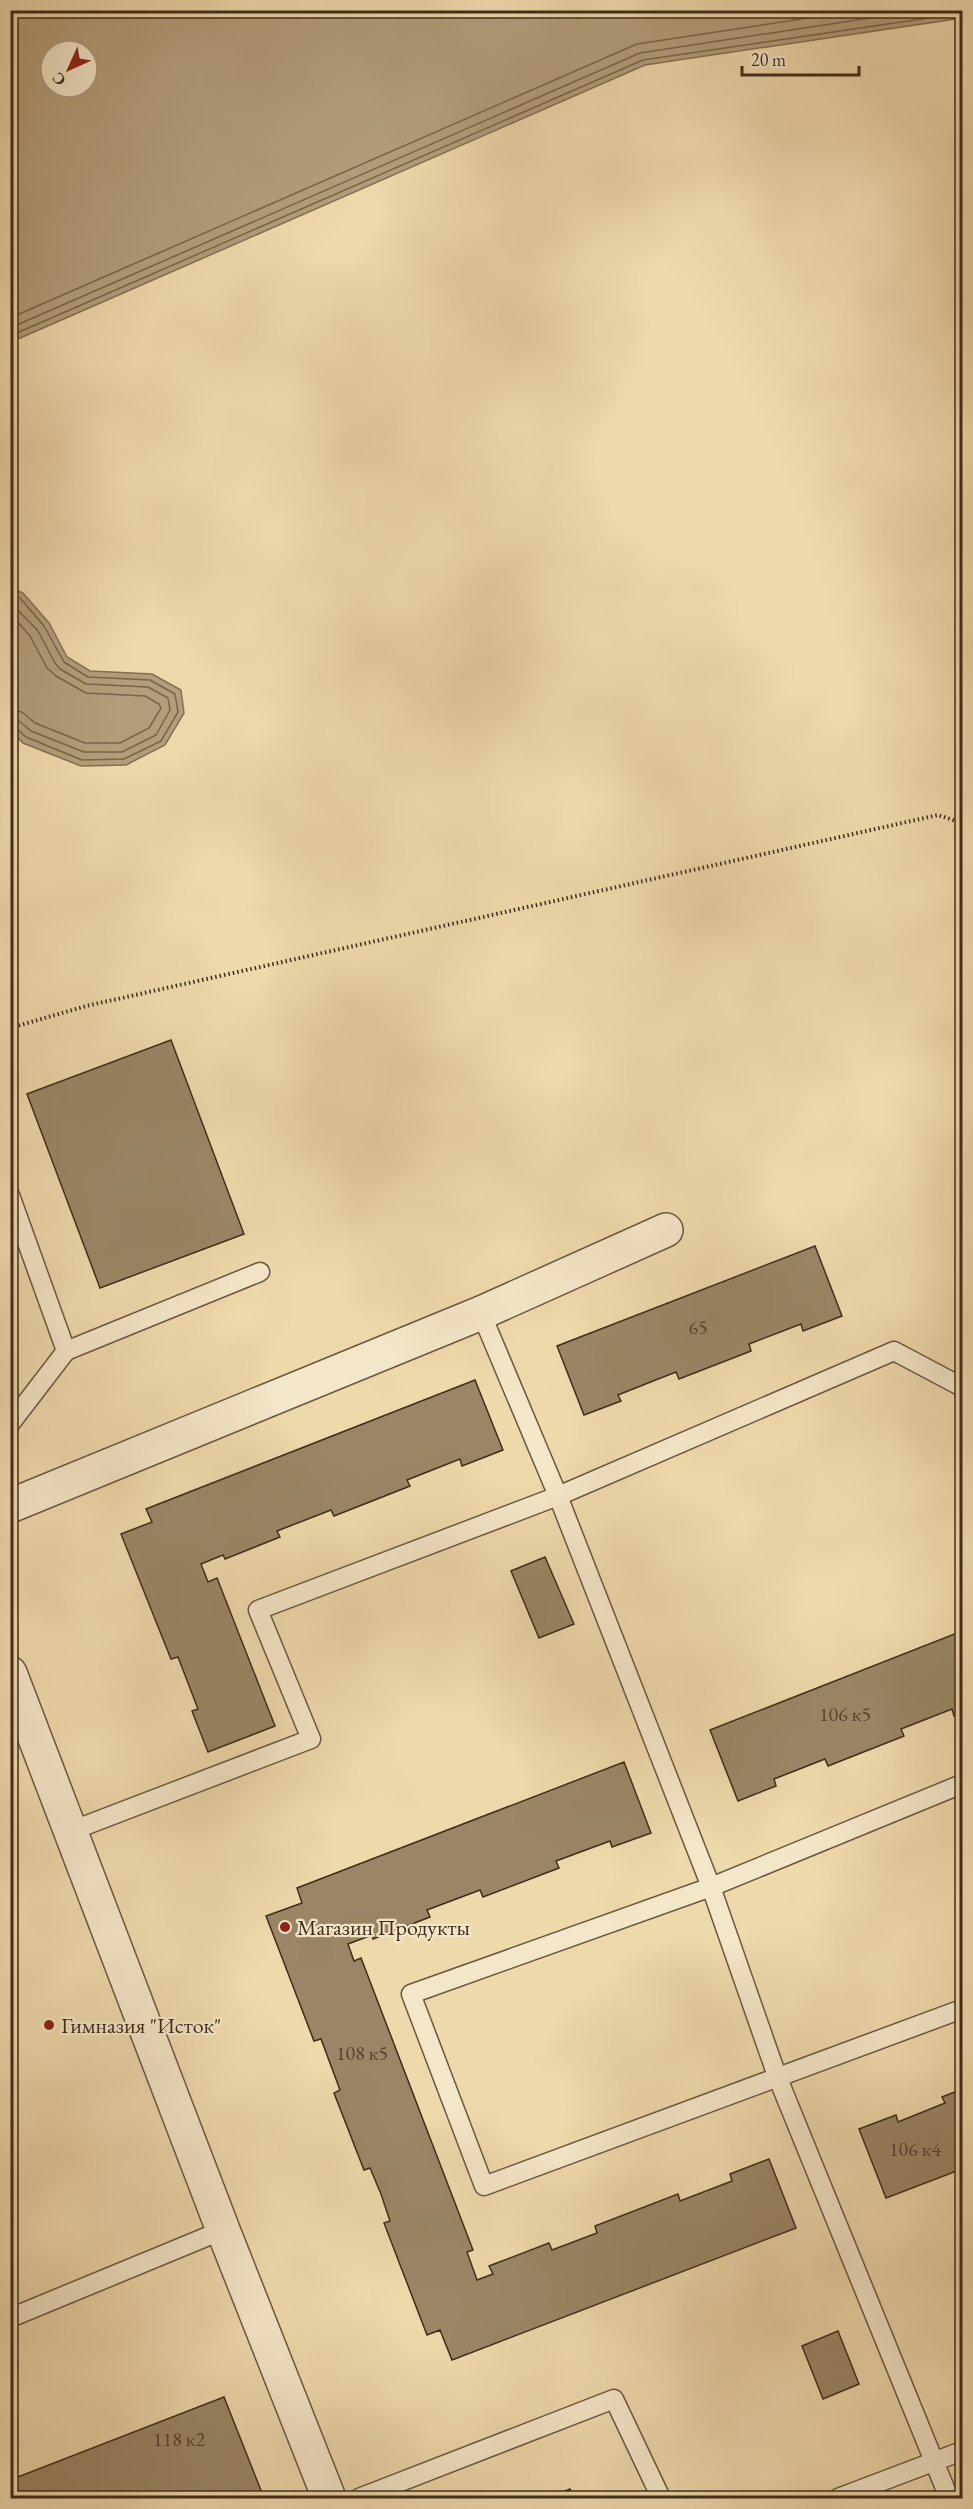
<svg xmlns="http://www.w3.org/2000/svg" width="973" height="2509" viewBox="0 0 973 2509" font-family="'EB Garamond',serif">
<style>
.water{fill:#b29e7a;stroke:#847054;stroke-width:1.5;fill-rule:evenodd}
.lines{fill:none;stroke-linecap:round;stroke-linejoin:round}
.shore{stroke:#78654a;stroke-width:1.5}
.building{fill:#9a8666;stroke:#3e2c1b;stroke-width:1.5}
.lane-casing{stroke:#6a573f;stroke-width:21}
.street-casing{stroke:#6a573f;stroke-width:36}
.path{stroke:#3e2c1b;stroke-width:4;stroke-dasharray:1.5 3;stroke-linecap:butt}
.lane{stroke:#f4e6c8;stroke-width:18}
.street{stroke:#f4e6c8;stroke-width:33}
.poi-dot{fill:#8f2418;stroke:#f4e6c8;stroke-width:2}
.labels{text-anchor:middle;dominant-baseline:central;stroke-width:4.5;stroke-linejoin:round;paint-order:stroke}
.number-label{font-size:20px;fill:#55422e}
.poi-label{font-size:22px;fill:#3e2c1b;stroke:#f4e6c8;text-anchor:start}
</style>
<rect width="100%" height="100%" fill="#eed9ab"/>
<filter id="stains"><feTurbulence type="fractalNoise" baseFrequency=".00333" numOctaves="4"/><feColorMatrix values="0 0 0 0 .2 0 0 0 0 .09 0 0 0 0 .02 0 0 0 .5 -.17"/></filter>
<radialGradient id="worn" r=".72"><stop offset=".6" stop-color="#630" stop-opacity="0"/><stop offset="1" stop-color="#630" stop-opacity=".3"/></radialGradient>
<!-- water -->
<g class="water">
<path d="M11,10H962V18L645,65L11,342ZM51,51H87V87H51Z"/>
<polygon points="10,587 23,593 49,623 67,657 90,671 152,674 181,690 184,713 165,745 126,765 81,766 23,743 11,731"/>
</g>
<g class="lines">
<!-- shore -->
<g class="shore">
<polyline points="10,318 637,44 860,10"/>
<polyline points="10,328 640,53 922,10"/>
<polyline points="10,336 643,60 962,13"/>
<polyline points="10,593 20,598 44,626 64,662 88,677 150,680 175,694 178,712 161,741 124,759 82,760 26,737 16,728 10,727"/>
<polyline points="10,602 38,631 55,663 60,669 86,684 148,687 168,698 170,710 156,735 122,752 84,752 31,731 19,721 10,720"/>
<polyline points="10,613 30,636 47,668 56,676 86,693 145,696 159,704 161,708 149,728 120,743 85,743 35,723 22,712 10,710"/>
</g>
</g>
<!-- building -->
<g class="building">
<polygon points="171,1040 244,1234 100,1288 27,1094"/>
<polygon points="815,1246 842,1316 803,1331 801,1324 749,1344 751,1351 679,1379 676,1372 648,1383 618,1395 621,1401 584,1415 557,1346"/>
<polygon points="475,1380 503,1450 462,1466 460,1459 407,1480 410,1486 334,1516 331,1510 277,1531 280,1537 225,1559 223,1555 201,1564 208,1582 217,1578 275,1726 208,1752 192,1711 198,1709 178,1657 171,1659 121,1534 152,1522 146,1509"/>
<polygon points="545,1557 574,1624 539,1638 511,1571"/>
<polygon points="962,1631 962,1713 954,1716 952,1709 901,1729 904,1736 828,1766 825,1759 774,1779 776,1786 738,1801 710,1730"/>
<polygon points="624,1762 651,1833 612,1847 610,1841 556,1861 559,1868 483,1897 480,1890 427,1910 430,1917 373,1939 372,1935 348,1944 354,1961 361,1958 473,2250 467,2252 477,2280 493,2274 489,2266 549,2243 552,2250 597,2233 595,2226 678,2194 680,2201 732,2181 730,2174 769,2159 796,2228 452,2360 440,2330 427,2335 384,2223 390,2221 381,2194 370,2168 364,2170 334,2093 340,2090 321,2039 314,2041 266,1916 302,1903 297,1888"/>
<polygon points="962,2089 962,2169 886,2198 859,2129 896,2115 898,2122 945,2103 942,2097"/>
<polygon points="838,2331 859,2384 823,2399 802,2346"/>
<polygon points="224,2397 264,2498 10,2498 10,2480"/>
<polygon points="570,2489 574,2498 548,2498"/>
</g>
<g class="lines">
<defs>
<g id="lane">
<polyline points="10,1195 66,1351 10,1424"/>
<polyline points="481,1313 558,1496 711,1887 777,2076 949,2498"/>
<polyline points="66,1351 260,1272"/>
<polyline points="962,1784 711,1887 411,1994 484,2186 962,2009"/>
<polyline points="71,1831 311,1739 258,1610 558,1496 894,1351 962,1387"/>
<polyline points="10,2318 223,2230"/>
<polyline points="359,2498 614,2399 661,2498"/>
<polyline points="838,2498 962,2451"/>
</g>
<g id="street">
<polyline points="10,1506 481,1313 666,1230"/>
<polyline points="10,1673 223,2230 329,2498"/>
</g>
</defs>
<!-- lane casing -->
<use href="#lane" class="lane-casing"/>
<!-- street casing -->
<use href="#street" class="street-casing"/>
<!-- path -->
<polyline class="path" points="10,1028 86,1006 938,815 962,823"/>
<!-- lane -->
<use href="#lane" class="lane"/>
<!-- street -->
<use href="#street" class="street"/>
</g>
<!-- markers -->
<g class="poi-dot">
<circle cx="285" cy="1927" r="6"/>
<circle cx="49" cy="2025" r="6"/>
</g>
<g class="labels">
<!-- number labels -->
<g class="number-label">
<text x="698" y="1327">65</text>
<text x="845" y="1714">106 к5</text>
<text x="362" y="2053">108 к5</text>
<text x="915" y="2149">106 к4</text>
<text x="179" y="2439">118 к2</text>
</g>
<!-- poi labels -->
<g class="poi-label">
<text x="297" y="1927">Магазин Продукты</text>
<text x="61" y="2025">Гимназия "Исток"</text>
</g>
</g>
<!-- margin -->
<rect width="973" height="2509" fill="none" stroke="#eed9ab" stroke-width="36"/>
<rect x="12" y="12" width="949" height="2485" fill="none" stroke="#3e2c1b" stroke-width="3"/>
<rect x="18" y="18" width="937" height="2473" fill="none" stroke="#3e2c1b" stroke-width="1.5"/>
<!-- north arrow -->
<g transform="translate(69 69) rotate(225)"><circle r="28" fill="#f4e6c8" stroke="#ab9c83" stroke-width="1.5"/>
<path d="M0-4.5L10 22L0 15L-10 22Z" fill="#8f2418"/>
<text y="-9" font-size="16" font-weight="bold" text-anchor="middle" fill="#3e2c1b">С</text>
</g>
<!-- scale -->
<path d="M742 66v9h117v-9" fill="none" stroke="#3e2c1b" stroke-width="3"/>
<text x="751" y="66" font-size="18" fill="#3e2c1b" stroke="#f4e6c8" stroke-width="4.5" paint-order="stroke">20 m</text>
<rect width="100%" height="100%" filter="url(#stains)"/>
<rect width="100%" height="100%" fill="url(#worn)"/>
</svg>
